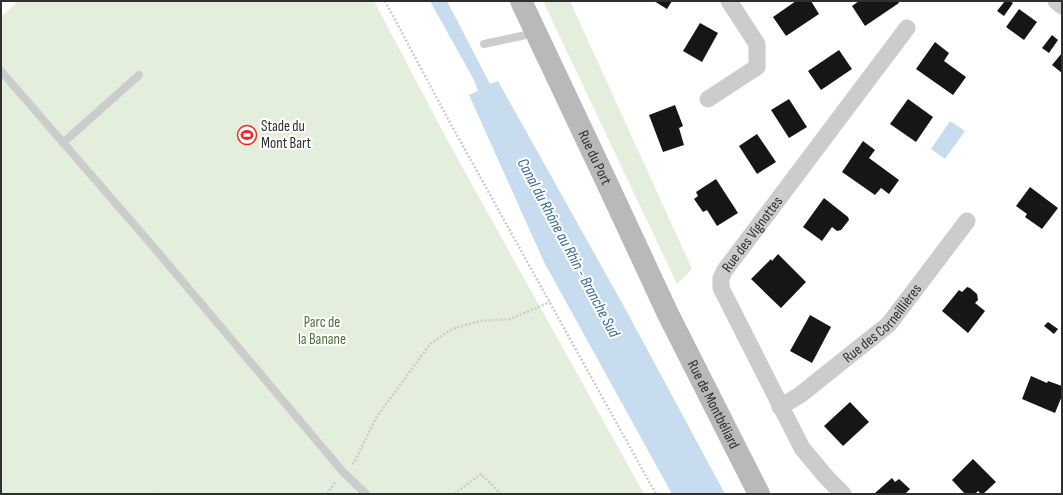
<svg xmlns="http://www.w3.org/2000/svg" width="1063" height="495" viewBox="0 0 1063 495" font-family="'Sofia Sans Condensed',sans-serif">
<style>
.green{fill:#e4eedc}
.water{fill:#c7dcef}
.building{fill:#161616}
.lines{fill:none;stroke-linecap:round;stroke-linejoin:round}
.path{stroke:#ccc;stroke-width:2.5;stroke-dasharray:2 2;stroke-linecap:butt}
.service{stroke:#ccc;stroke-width:8}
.minor{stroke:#ccc;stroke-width:17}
.secondary{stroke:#b9b9b9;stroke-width:22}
.labels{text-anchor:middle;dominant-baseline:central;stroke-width:4;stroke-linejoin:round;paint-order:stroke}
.poi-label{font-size:15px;fill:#2f2f2f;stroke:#fff;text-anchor:start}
.street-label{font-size:15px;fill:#2f2f2f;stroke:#fff}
.park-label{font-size:15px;fill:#4e6f39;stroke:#fff}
.water-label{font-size:16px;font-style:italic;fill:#376b98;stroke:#fff}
</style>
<rect width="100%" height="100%" fill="#fff"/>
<!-- green -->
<g class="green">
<polygon points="18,1 374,1 450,145 644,494 1,494 1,17"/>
<polygon points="543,1 570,1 692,269 677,284"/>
</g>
<!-- water -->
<g class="water">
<polygon points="430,1 447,1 490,84 498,81 626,310 725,494 672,494 544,262 469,95 478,91 474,80"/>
<polygon points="950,121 965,131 945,159 931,149"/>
</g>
<!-- building -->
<g class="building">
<polygon points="654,1 672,1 667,9"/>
<polygon points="796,1 811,1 819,14 786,36 773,17"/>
<polygon points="859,1 898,1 899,3 865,26 852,6"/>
<polygon points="1005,1 1010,1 1013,3 1004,16 997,11"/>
<polygon points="1019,9 1037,22 1024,40 1006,27"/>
<polygon points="700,23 718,33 702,62 683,51"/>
<polygon points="1052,35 1058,40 1049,53 1042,48"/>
<polygon points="935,42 949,53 944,61 966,77 953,95 916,69"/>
<polygon points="839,50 852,69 821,90 808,71"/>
<polygon points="1062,53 1062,73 1052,65"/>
<polygon points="789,99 807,127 789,138 771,110"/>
<polygon points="908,99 933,117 916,142 890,124"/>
<polygon points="675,105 683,126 679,128 684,145 663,152 649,115"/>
<polygon points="757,134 776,162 757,174 739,146"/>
<polygon points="863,141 875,150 869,158 899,180 889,194 881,188 875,195 842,172"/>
<polygon points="716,179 738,213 717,226 707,210 703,212 694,199 698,196 696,192"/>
<polygon points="1030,187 1058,208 1042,229 1025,217 1027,214 1016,206"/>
<polygon points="824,198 848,217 849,220 841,230 837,231 832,227 822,241 803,227"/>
<polygon points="778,254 806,282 781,308 751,279 771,259 772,261"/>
<polygon points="967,287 970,288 977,294 978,300 975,303 985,311 968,333 942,311 959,290 962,292"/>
<polygon points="810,315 831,327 812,363 790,351"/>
<polygon points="1048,322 1058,329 1054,334 1044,326"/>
<polygon points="1031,376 1047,383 1048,381 1062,386 1062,396 1055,413 1022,399"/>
<polygon points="850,402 869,422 843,446 824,426"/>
<polygon points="973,459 996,482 983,494 981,494 978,491 975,494 965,494 952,480"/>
<polygon points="892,478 895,482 899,479 910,489 905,494 875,493"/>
</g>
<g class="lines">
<!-- path -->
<g class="path">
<polyline points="385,1 448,119 656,494"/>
<polyline points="352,464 355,461 376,418 430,344 452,329 480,321 510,319 550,302"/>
<polyline points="154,494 155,494"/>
<polyline points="327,494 336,481"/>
<polyline points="454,494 481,474 501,494"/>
</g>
<!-- service -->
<g class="service">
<polyline points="484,44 535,33"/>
<polyline points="1,71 151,244 343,472 366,494"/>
<polyline points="63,143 139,75"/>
</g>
<!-- minor -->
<g class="minor">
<polyline points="1056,1 1062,6"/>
<polyline points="708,99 757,67 757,44 729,1"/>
<path id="s1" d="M780,407L800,395L889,324L967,221"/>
<path id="s2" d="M843,494L827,478L802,448L721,288V278L725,270L907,28"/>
</g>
<!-- secondary -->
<path class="secondary" id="s3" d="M521,1L608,185L668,314L759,494"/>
</g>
<!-- icons -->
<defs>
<symbol id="stadium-ring" viewBox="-11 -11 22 22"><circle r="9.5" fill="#fff" stroke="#f12727" stroke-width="1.5"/><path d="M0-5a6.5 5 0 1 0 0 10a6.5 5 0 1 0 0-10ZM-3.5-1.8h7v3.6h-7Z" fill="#f12727"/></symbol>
</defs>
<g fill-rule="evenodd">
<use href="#stadium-ring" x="236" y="124" width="22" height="22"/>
</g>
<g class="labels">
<!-- poi labels -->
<g class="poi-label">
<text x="261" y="126">Stade du<tspan x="261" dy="17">Mont Bart</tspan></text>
</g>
<!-- street labels -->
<g class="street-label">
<text stroke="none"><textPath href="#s3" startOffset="173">Rue du Port</textPath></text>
<text stroke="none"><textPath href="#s2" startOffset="305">Rue des Vignottes</textPath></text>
<text stroke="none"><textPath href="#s1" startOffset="133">Rue des Corneillières</textPath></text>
<text stroke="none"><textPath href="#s3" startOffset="447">Rue de Montbéliard</textPath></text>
</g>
<!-- park labels -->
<g class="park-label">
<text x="322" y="322">Parc de<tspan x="322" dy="17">la Banane</tspan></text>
</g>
<!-- water labels -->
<g class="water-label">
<text transform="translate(568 248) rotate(62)">Canal du Rhône au Rhin - Branche Sud</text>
</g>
</g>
<!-- border -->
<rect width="1063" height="495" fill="none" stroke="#2f2f2f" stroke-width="4"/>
</svg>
